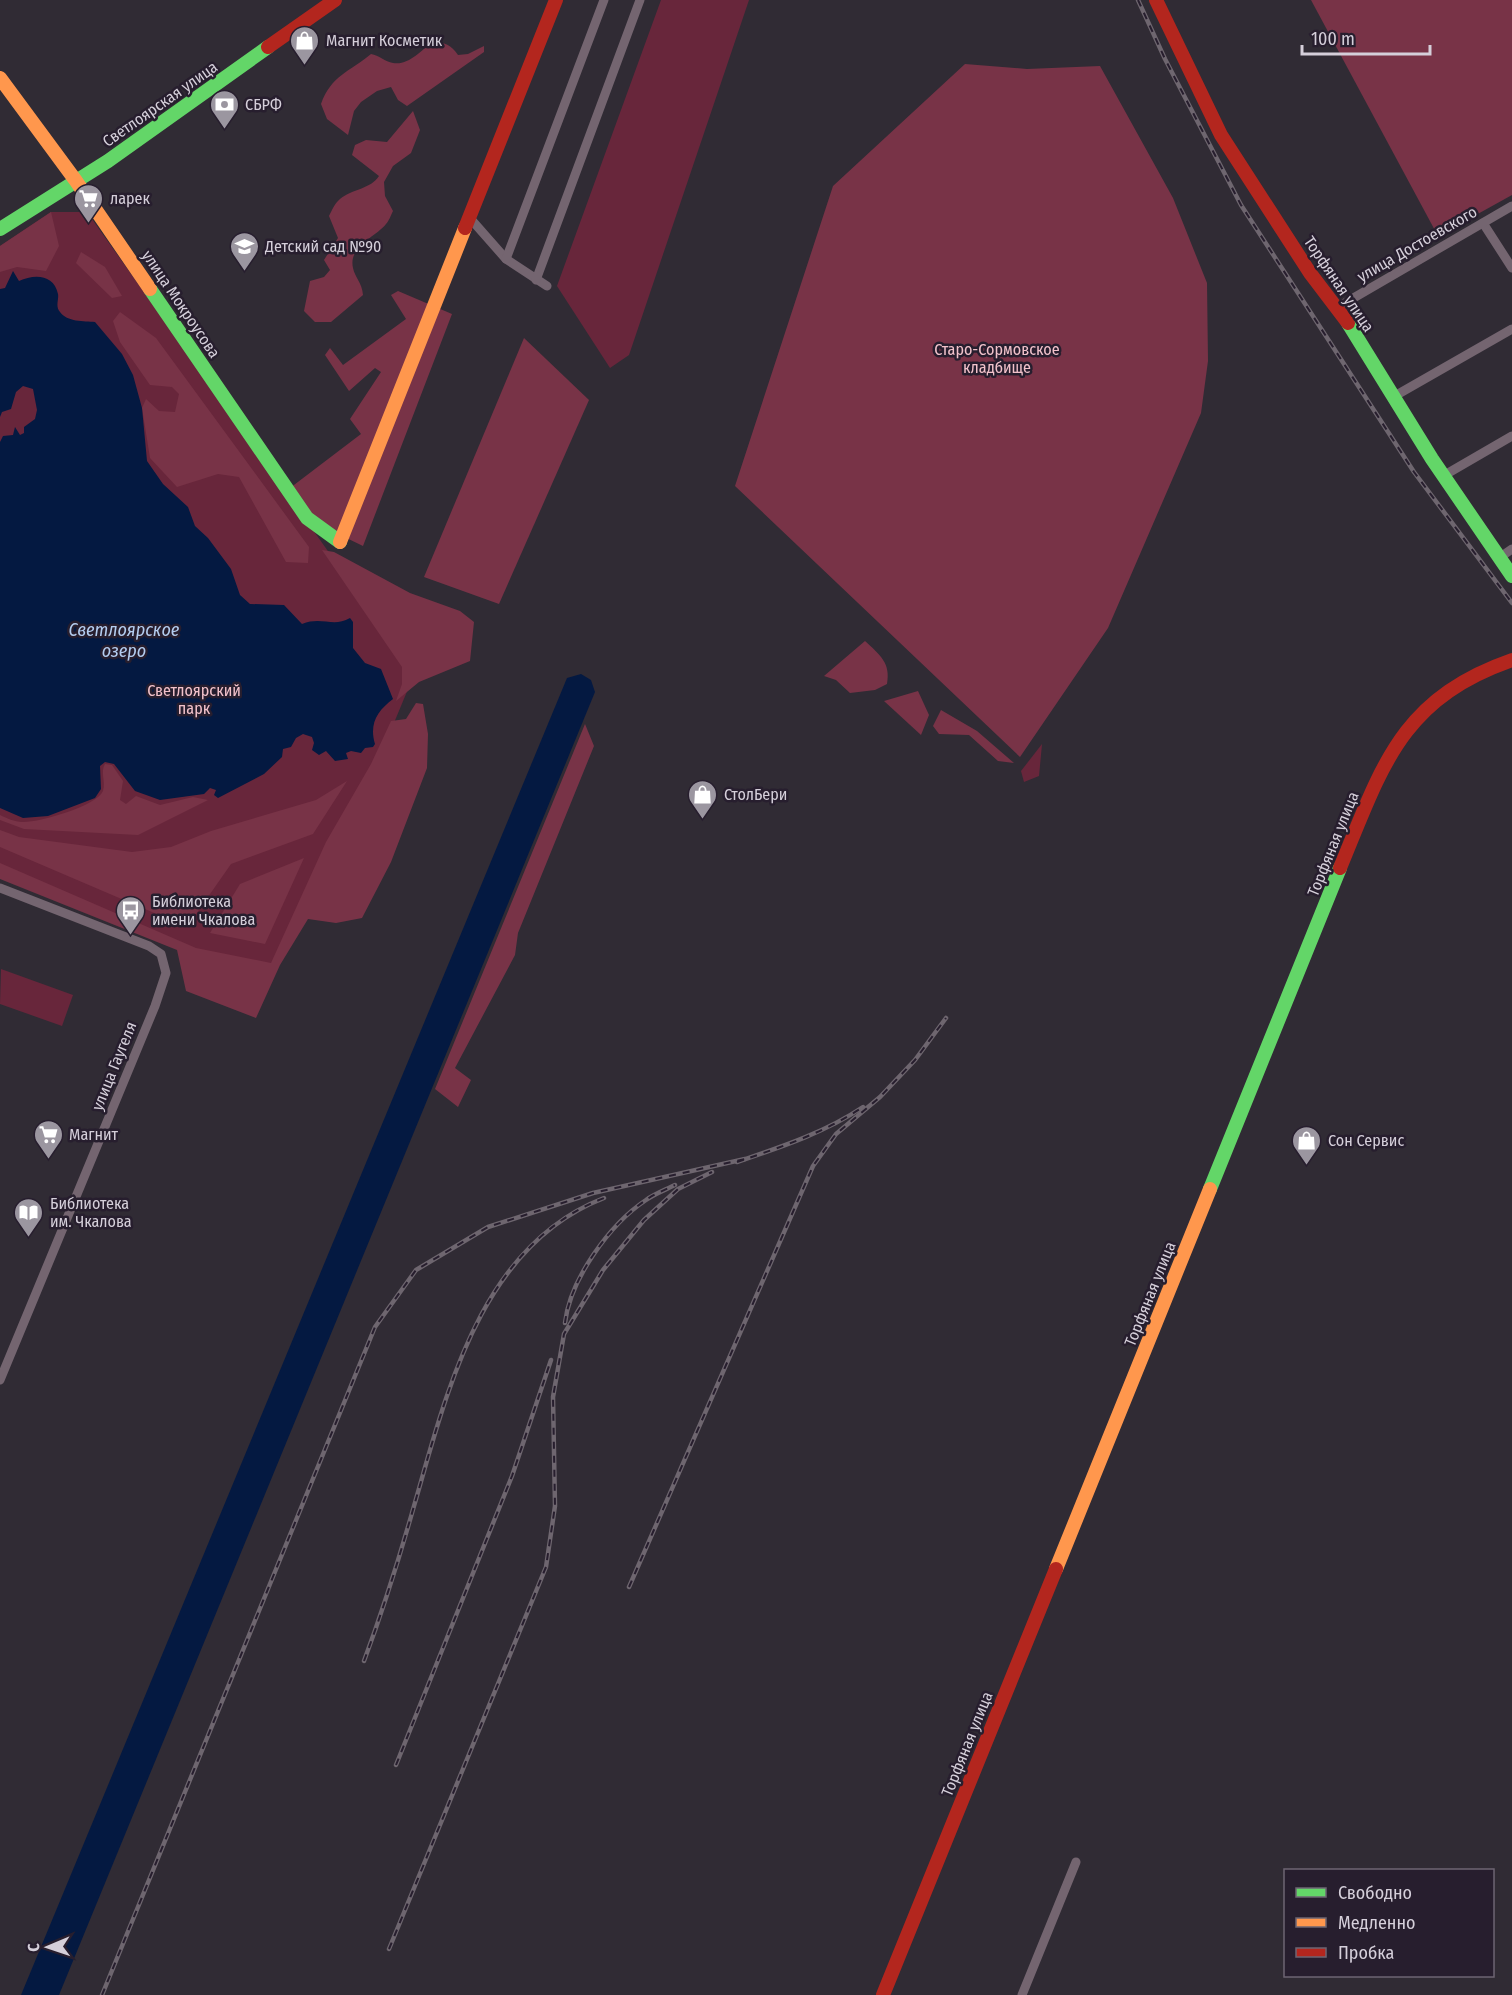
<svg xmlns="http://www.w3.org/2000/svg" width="1512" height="1995" viewBox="0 0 1512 1995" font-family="'Fira Sans Condensed',sans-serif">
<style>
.green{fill:#68263b}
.forest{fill:#783347}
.water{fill:#041941}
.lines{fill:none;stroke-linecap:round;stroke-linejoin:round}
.street{stroke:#746570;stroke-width:9}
.fast{stroke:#63d668;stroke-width:14}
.slow{stroke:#ff974d;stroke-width:14}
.jam{stroke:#b3261e;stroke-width:14}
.rail-casing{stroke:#6e666f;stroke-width:4.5}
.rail{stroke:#271e2e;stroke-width:2;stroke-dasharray:7;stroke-linecap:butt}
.labels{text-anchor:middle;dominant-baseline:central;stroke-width:5;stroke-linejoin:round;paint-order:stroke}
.poi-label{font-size:16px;fill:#d5cfda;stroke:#271e2e;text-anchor:start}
.street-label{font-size:16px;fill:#d5cfda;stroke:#271e2e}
.park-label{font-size:16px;fill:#f2c2cb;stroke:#271e2e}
.water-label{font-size:18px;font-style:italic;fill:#b4cdf0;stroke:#271e2e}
</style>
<rect width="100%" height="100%" fill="#302b34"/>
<!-- green -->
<g class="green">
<polygon points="661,0 749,0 629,355 610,368 557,286"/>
<polygon points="51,212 87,212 335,561 413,677 367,788 265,976 172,944 0,870 0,246"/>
<polygon points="1042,744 1039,776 1024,782 1021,771"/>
<polygon points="1,969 73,995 62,1026 0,1004"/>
</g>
<!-- forest -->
<g class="forest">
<polygon points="1311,0 1512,0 1512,195 1438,236"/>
<path d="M432,42C445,42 451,45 458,55L468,54L484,46V52L407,106L398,100L391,87L377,91L361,102L354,111L348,135L327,119L321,104C331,76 349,72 371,54C379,55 385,62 393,63C408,66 422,50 432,42Z"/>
<polygon points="965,64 1027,69 1100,66 1173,198 1207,283 1208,361 1201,413 1108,628 1020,757 735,486 833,186"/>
<path d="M413,111L420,130L411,153L393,166L384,182L385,196L393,211C391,215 389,221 386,224C376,237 348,246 353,268C355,278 362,282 363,295L331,322H315L304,311L310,281L324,277L330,270L324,260L338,238L329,216C332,210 335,203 340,199C352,189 371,189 379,176L352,155L355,145L366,140L387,142Z"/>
<polygon points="51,212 59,246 46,271 17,267 0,272 0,246"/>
<polygon points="81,252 105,267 122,296 112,298 76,263"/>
<polygon points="398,291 452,314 363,546 334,532 310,516 290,488 361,434 350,419 381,372 375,368 349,391 325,355 330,348 343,365 406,319 391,295"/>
<polygon points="120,312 156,338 309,547 308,563 286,562 239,477 218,474 177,487 150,458 142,408 146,399 159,411 175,412 179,394 172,387 150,385 120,342 113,321"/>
<polygon points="524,338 589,400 499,604 424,577"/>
<polygon points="322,550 334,552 410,593 460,611 474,622 470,661 419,682 396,701 402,684 402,667"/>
<path d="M865,641C880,655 891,663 887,684L875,690L850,693L836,680L824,676Z"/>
<polygon points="918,691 929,715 921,735 884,701"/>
<polygon points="416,703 423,704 428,734 427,768 391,862 362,918 336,923 308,919 280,965 256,1018 186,991 177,950 0,879 0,863 196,948 271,963 326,842 371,764 391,721 406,719"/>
<polygon points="941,710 977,731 1014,763 998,761 969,735 939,734 933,726"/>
<polygon points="585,724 594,746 518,933 515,955 455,1068 471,1080 458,1107 435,1089"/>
<path d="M105,764L112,765L123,781L120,800L126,804L136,796L160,805L193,797L208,800L138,835L24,829L0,820V815C6,818 15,822 22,822C38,823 97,806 103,791C106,782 100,772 105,764Z"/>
<polygon points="347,781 313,834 231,864 187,927 0,847 0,830 19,837 132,852 171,847 211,831 316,800"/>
<polygon points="304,858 265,944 210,933 240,884"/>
</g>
<!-- water -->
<g class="water">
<path d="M13,271L19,281C34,274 54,274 58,294C59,300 55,306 60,312C67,322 84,321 95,322L122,354L133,375L142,408L147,461L163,484L188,507L195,526L208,538L231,569L240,595L250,604L284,605L302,624C322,616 333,628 350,618L353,622V648L365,663L381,669L393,699C377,711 369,724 375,744L373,747L365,748L361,753L351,751L346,753L348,759L335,761L326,751L319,755L312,750L314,743L312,737L303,734L296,738L291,747L283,749L282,757L264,774L218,798L214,795L216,790L210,788L204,794L160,800L135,791L114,764L105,762L100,766L101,789L95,798L48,816L23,818L0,808V442L3,436L13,435L15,427L20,435L24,433V427L35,419L37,410L33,389L23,386L16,392L11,409L2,412L0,417V289L5,288Z"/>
<polygon points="581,674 591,680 595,692 59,1995 21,1995 567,678"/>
</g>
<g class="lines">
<!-- street -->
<g class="street">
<polyline points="469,217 506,259 547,286"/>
<polyline points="1483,223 1512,268"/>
<polyline points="506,259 604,0"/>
<polyline points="536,280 640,0"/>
<polyline points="1338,307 1512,206"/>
<polyline points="1393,397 1512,329"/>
<polyline points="1443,476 1512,436"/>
<polyline points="1499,558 1512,549"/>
<polyline points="0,888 149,946 161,954 166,973 155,1006 0,1380"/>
<polyline points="1022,1995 1076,1862"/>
</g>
<!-- fast -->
<g class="fast">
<polyline points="0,229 108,161 268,47"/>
<polyline points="150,289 307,518 340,542"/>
<polyline points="1348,323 1432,459 1512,576"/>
<polyline points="1210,1189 1340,868"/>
</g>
<!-- slow -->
<g class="slow">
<polyline points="0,78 76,181 150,289"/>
<polyline points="340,542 465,228"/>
<polyline points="1056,1569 1210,1189"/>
</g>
<!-- jam -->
<g class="jam">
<polyline points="1156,0 1221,135 1310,273 1348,323"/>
<polyline points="268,47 335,0"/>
<polyline points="465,228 556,0"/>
<path d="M1340,868C1382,767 1400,699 1512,660"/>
<polyline points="883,1995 1056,1569"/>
</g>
<defs>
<g id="rail">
<polyline points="1138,0 1165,59 1241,205 1414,472 1512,603"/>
<path d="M737,1162C781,1147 824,1133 863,1107"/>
<path d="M565,1323C570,1279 610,1224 646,1200C654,1194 665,1190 675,1185"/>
<polyline points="629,1587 813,1166 836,1134 880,1097 915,1060 946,1018"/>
<path d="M364,1661C383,1610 399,1559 414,1506C447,1392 480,1246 604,1198"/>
<polyline points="396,1765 512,1476 551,1360"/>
<polyline points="389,1949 546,1567 555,1506 553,1397 564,1334 603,1270 644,1220 678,1189 712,1172"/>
<polyline points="102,1995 375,1327 416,1270 488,1227 593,1193 745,1159"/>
</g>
</defs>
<!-- rail casing -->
<use href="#rail" class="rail-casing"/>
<!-- rail -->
<use href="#rail" class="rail"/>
</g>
<!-- icons -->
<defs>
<symbol id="shop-pin" viewBox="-11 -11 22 30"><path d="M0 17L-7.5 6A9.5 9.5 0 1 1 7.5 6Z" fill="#9b96a0" stroke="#271e2e"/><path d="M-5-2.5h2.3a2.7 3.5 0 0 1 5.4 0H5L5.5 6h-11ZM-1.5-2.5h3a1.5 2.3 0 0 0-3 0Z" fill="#fff"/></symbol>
<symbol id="bank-pin" viewBox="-11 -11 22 30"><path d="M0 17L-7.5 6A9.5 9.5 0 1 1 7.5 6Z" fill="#9b96a0" stroke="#271e2e"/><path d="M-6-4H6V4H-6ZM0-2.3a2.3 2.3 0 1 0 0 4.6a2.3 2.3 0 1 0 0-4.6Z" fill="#fff"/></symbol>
<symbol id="supermarket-pin" viewBox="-11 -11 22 30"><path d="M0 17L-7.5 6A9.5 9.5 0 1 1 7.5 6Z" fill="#9b96a0" stroke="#271e2e"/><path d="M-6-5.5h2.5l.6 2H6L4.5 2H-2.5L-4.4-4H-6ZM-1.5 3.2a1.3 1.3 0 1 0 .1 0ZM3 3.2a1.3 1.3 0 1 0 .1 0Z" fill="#fff"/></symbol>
<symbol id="school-pin" viewBox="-11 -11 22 30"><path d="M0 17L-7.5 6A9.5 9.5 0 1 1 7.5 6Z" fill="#9b96a0" stroke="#271e2e"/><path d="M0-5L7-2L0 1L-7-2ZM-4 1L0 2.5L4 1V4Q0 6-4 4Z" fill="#fff"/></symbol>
<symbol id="bus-pin" viewBox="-11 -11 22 30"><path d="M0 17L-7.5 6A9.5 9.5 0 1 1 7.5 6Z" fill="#9b96a0" stroke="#271e2e"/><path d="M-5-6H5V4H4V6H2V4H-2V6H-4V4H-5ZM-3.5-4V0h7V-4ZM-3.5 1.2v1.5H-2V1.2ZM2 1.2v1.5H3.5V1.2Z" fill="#fff"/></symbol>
<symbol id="library-pin" viewBox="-11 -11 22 30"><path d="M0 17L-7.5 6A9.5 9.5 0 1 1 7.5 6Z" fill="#9b96a0" stroke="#271e2e"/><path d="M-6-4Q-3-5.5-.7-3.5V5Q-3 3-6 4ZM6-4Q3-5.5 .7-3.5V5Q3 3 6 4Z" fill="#fff"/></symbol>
</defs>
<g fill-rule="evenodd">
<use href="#shop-pin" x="288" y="24" width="33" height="45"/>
<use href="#bank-pin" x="208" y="88" width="33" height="45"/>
<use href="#supermarket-pin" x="72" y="182" width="33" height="45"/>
<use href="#school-pin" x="228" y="230" width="33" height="45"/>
<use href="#shop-pin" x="686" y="778" width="33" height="45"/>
<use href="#bus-pin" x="114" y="894" width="33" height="45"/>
<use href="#supermarket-pin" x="32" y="1118" width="33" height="45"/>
<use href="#shop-pin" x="1290" y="1124" width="33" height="45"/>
<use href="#library-pin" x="12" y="1196" width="33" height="45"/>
</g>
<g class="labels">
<!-- poi labels -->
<g class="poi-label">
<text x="326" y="40">Магнит Косметик</text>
<text x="245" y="104">СБРФ</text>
<text x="110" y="198">ларек</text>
<text x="265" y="246">Детский сад №90</text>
<text x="724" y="794">СтолБери</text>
<text x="152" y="901">Библиотека<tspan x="152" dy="18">имени Чкалова</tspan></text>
<text x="69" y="1134">Магнит</text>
<text x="1328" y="1140">Сон Сервис</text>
<text x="50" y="1203">Библиотека<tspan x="50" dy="18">им. Чкалова</tspan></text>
</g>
<!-- street labels -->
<g class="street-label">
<text transform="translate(160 104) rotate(-35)">Светлоярская улица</text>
<text transform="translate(1417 244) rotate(-30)">улица Достоевского</text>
<text transform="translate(1339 284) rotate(56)">Торфяная улица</text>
<text transform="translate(181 304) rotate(56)">улица Мокроусова</text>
<text transform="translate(1333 844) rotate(-68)">Торфяная улица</text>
<text transform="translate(114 1066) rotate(-68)">улица Гаугеля</text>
<text transform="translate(1150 1294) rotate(-68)">Торфяная улица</text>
<text transform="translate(967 1744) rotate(-68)">Торфяная улица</text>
</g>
<!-- park labels -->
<g class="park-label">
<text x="997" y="349">Старо-Сормовское<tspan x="997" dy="18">кладбище</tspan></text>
<text x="194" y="690">Светлоярский<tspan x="194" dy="18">парк</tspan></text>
</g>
<!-- water labels -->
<g class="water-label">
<text x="124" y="630">Светлоярское<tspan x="124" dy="21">озеро</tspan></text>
</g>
</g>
<!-- legend -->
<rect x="1284" y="1869" width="210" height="108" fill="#271e2e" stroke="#6d6573" stroke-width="1.5"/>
<rect x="1296" y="1888" width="30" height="9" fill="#63d668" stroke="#6d6573" stroke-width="1.5"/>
<text x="1338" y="1899" font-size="18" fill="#d5cfda">Свободно</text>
<rect x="1296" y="1918" width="30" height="9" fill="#ff974d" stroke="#6d6573" stroke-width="1.5"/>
<text x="1338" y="1929" font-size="18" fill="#d5cfda">Медленно</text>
<rect x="1296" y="1948" width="30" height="9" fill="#b3261e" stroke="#6d6573" stroke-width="1.5"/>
<text x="1338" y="1959" font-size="18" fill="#d5cfda">Пробка</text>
<!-- north arrow -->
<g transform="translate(48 1947) rotate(268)" stroke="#271e2e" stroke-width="4.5" paint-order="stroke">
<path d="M0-4.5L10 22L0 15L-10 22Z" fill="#d5cfda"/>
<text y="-9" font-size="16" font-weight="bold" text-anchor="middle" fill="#d5cfda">С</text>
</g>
<!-- scale -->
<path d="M1302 45v9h128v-9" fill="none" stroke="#d5cfda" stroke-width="3"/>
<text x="1311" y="45" font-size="18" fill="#d5cfda" stroke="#271e2e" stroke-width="4.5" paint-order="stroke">100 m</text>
</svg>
